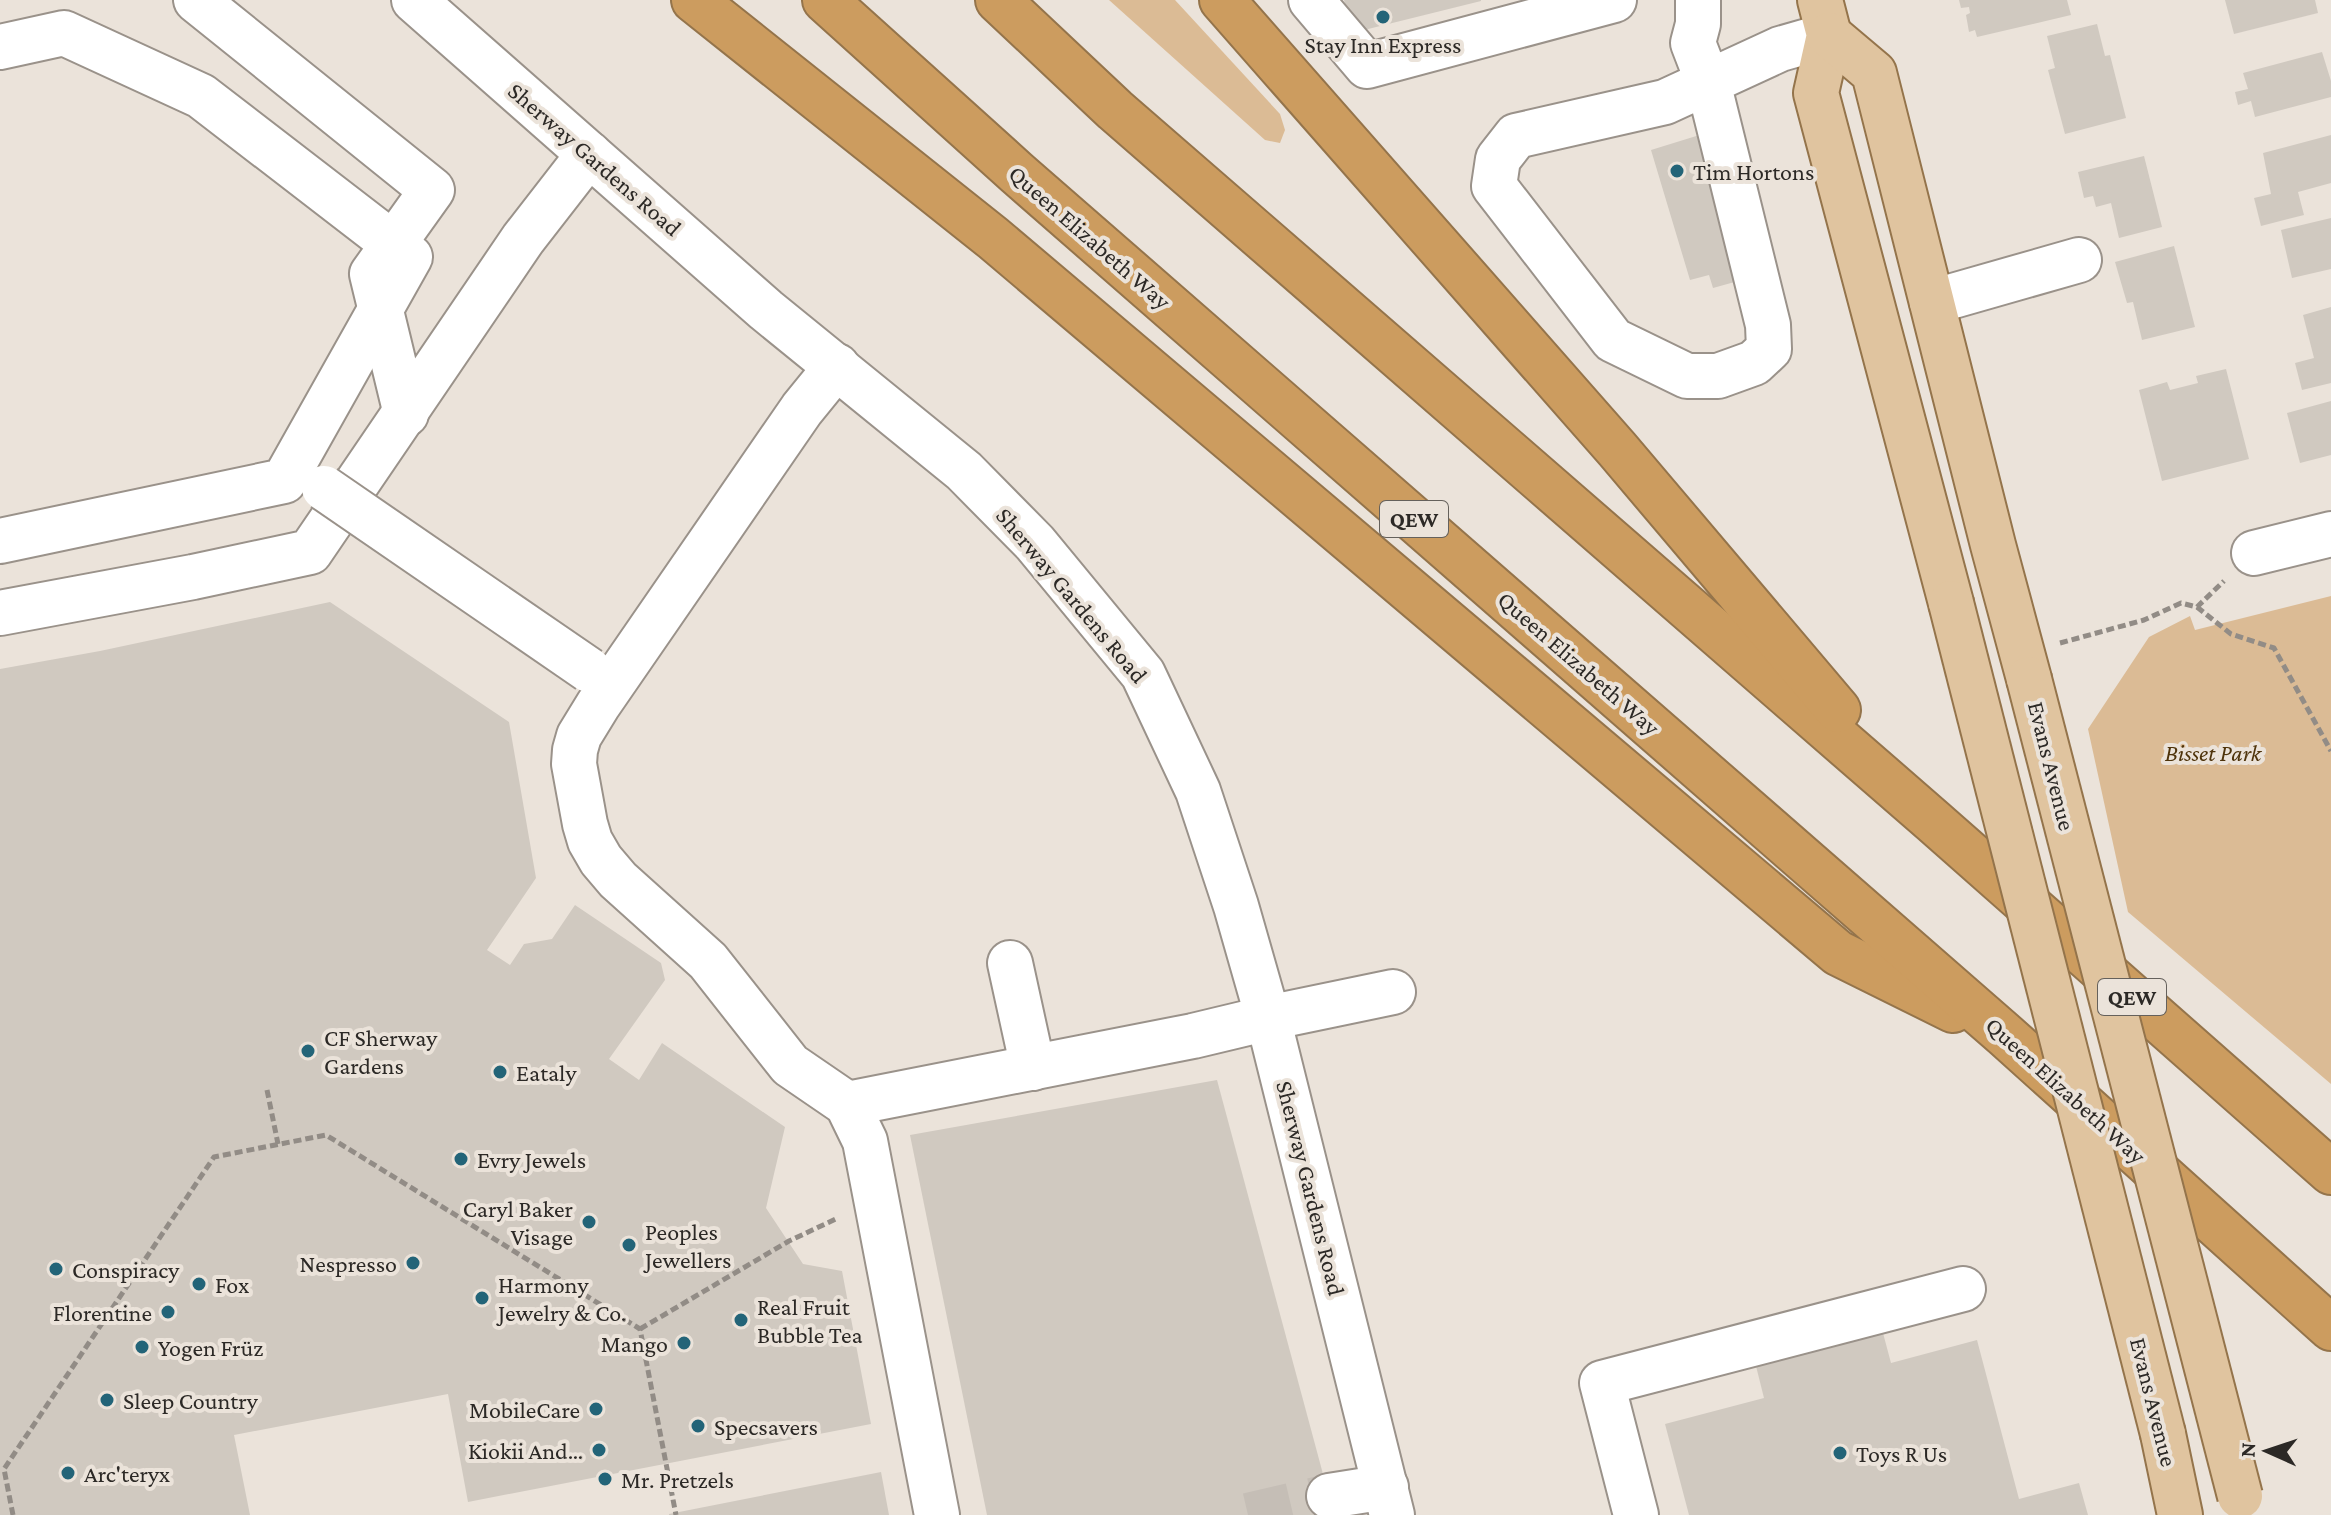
<svg xmlns="http://www.w3.org/2000/svg" width="2331" height="1515" viewBox="0 0 2331 1515" font-family="'Crimson Pro',serif">
<style>
.green{fill:#dbbb95}
.building{fill:#d0c9c0}
.lines{fill:none;stroke-linecap:round;stroke-linejoin:round}
.minor-tunnel{stroke:#c5beb6;stroke-width:44;stroke-dasharray:44 22;stroke-linecap:butt}
.minor-casing{stroke:#9a928a;stroke-width:48}
.major-casing{stroke:#94744b;stroke-width:48}
.highway-casing{stroke:#94744b;stroke-width:48}
.path{stroke:#928c86;stroke-width:5;stroke-dasharray:8 4;stroke-linecap:butt}
.minor{stroke:#fff;stroke-width:44}
.major{stroke:#e0c49f;stroke-width:44}
.highway{stroke:#cc9c5f;stroke-width:44}
.minor-bridge-casing{stroke:#9a928a;stroke-width:48;stroke-linecap:butt}
.major-bridge-casing{stroke:#94744b;stroke-width:48;stroke-linecap:butt}
.minor-bridge{stroke:#fff;stroke-width:44}
.major-bridge{stroke:#e0c49f;stroke-width:44}
.poi-dot{fill:#236478;stroke:#ebe3da;stroke-width:3}
.labels{text-anchor:middle;dominant-baseline:central;stroke-width:8;stroke-linejoin:round;paint-order:stroke}
.shield{fill:#ebe3da;stroke:#65615c;stroke-width:2}
.shield-label{font-size:22px;font-weight:bold;fill:#2c2926}
.poi-label{font-size:24px;fill:#2c2926;stroke:#ebe3da;text-anchor:start}
.street-label{font-size:24px;fill:#2c2926;stroke:#ebe3da}
.park-label{font-size:24px;font-style:italic;fill:#4e330a;stroke:#ebe3da}
</style>
<rect width="100%" height="100%" fill="#ebe3da"/>
<!-- green -->
<g class="green">
<polygon points="1109,0 1175,0 1280,114 1285,130 1280,143 1265,140"/>
<polygon points="2331,596 2331,1084 2128,912 2088,729 2149,637 2190,616 2195,630"/>
</g>
<!-- building -->
<g class="building">
<polygon points="1344,0 1481,0 1481,1 1352,33"/>
<polygon points="1959,0 2067,0 2071,15 1977,37 1975,30 1969,32 1966,15 1970,13 1969,7 1961,8"/>
<polygon points="2225,0 2315,0 2318,13 2234,34"/>
<polygon points="2097,24 2105,56 2110,55 2126,118 2065,134 2048,70 2055,68 2047,36"/>
<polygon points="2322,52 2331,81 2331,97 2255,117 2251,101 2238,105 2235,92 2248,89 2243,73"/>
<polygon points="1706,133 1749,278 1713,288 1709,275 1690,280 1651,150"/>
<polygon points="2331,135 2331,183 2298,192 2304,215 2261,226 2254,198 2271,194 2263,153"/>
<polygon points="2144,156 2162,227 2119,238 2111,203 2096,207 2093,196 2084,198 2078,172"/>
<polygon points="2331,218 2331,269 2292,278 2281,230"/>
<polygon points="2174,246 2195,327 2142,340 2133,302 2127,303 2115,262"/>
<polygon points="2331,307 2331,383 2302,390 2295,363 2314,358 2303,315"/>
<polygon points="2226,369 2249,459 2162,481 2139,390 2167,382 2170,390 2198,383 2196,376"/>
<polygon points="2331,401 2331,455 2300,463 2287,413"/>
<polygon points="330,602 509,722 536,878 487,950 510,965 524,944 552,939 575,905 661,963 665,980 609,1059 639,1080 662,1043 785,1127 766,1208 803,1264 842,1271 871,1424 468,1502 448,1394 234,1435 250,1515 0,1515 0,669 100,651"/>
<polygon points="1217,1080 1334,1515 987,1515 910,1135"/>
<polygon points="1883,1333 1891,1363 1977,1340 2019,1499 2079,1483 2088,1515 1689,1515 1665,1424 1764,1398 1756,1366"/>
<polygon points="881,1472 889,1515 669,1515 669,1514"/>
</g>
<g class="lines">
<!-- minor-tunnel -->
<polyline class="minor-tunnel" points="1248,1515 1329,1496"/>
<defs>
<g id="minor">
<polyline points="196,0 432,190 372,274 406,414"/>
<polyline points="414,0 766,310 964,471 1035,543 1143,674 1198,791 1236,906 1268,1018 1392,1515"/>
<polyline points="1311,0 1367,66 1614,0"/>
<polyline points="1698,0 1698,24 1693,43 1708,82 1768,325 1769,349 1754,363 1718,376 1687,376 1613,340 1494,186 1498,159 1516,136 1665,102 1780,49 1829,35"/>
<polyline points="0,47 64,33 201,96 410,257 284,481 0,541"/>
<polyline points="1932,302 2079,260"/>
<polyline points="837,366 802,409 598,705 579,736 575,750 574,764 585,824 590,841 601,860 618,880 708,961 790,1065 847,1104 865,1141 937,1515"/>
<polyline points="2254,553 2331,534"/>
<polyline points="0,613 193,577 310,552 523,239 589,154"/>
<polyline points="1010,963 1033,1068"/>
<polyline points="847,1104 1193,1036 1268,1018 1393,992"/>
<polyline points="1329,1496 1386,1487"/>
<polyline points="1636,1515 1602,1383 1963,1289"/>
</g>
<g id="major">
<polyline points="1820,0 1829,35 1816,93 1951,603"/>
<polyline points="1829,35 1874,73 1993,545 2029,679"/>
<polyline points="2163,1434 2180,1515"/>
</g>
<g id="highway">
<polyline points="694,0 993,238 1838,953 1953,1010"/>
<polyline points="825,0 1017,173 2005,1035 2331,1328"/>
<polyline points="998,0 1115,110 1933,821 2331,1172"/>
<polyline points="1222,0 1617,449 1838,710"/>
</g>
</defs>
<!-- minor casing -->
<use href="#minor" class="minor-casing"/>
<!-- major casing -->
<use href="#major" class="major-casing"/>
<!-- highway casing -->
<use href="#highway" class="highway-casing"/>
<!-- path -->
<g class="path">
<polyline points="2197,607 2231,634 2274,648 2331,751"/>
<polyline points="2060,643 2144,620 2181,603 2197,607 2224,581"/>
<polyline points="267,1090 278,1144"/>
<polyline points="640,1329 789,1241 838,1218"/>
<polyline points="13,1515 4,1469 214,1157 326,1135 640,1329 676,1515"/>
</g>
<!-- minor -->
<use href="#minor" class="minor"/>
<!-- major -->
<use href="#major" class="major"/>
<!-- highway -->
<use href="#highway" class="highway"/>
<defs>
<polyline id="minor-bridge" points="324,488 589,670"/>
<g id="major-bridge">
<polyline points="1951,603 2163,1434"/>
<polyline points="2029,679 2240,1496"/>
</g>
</defs>
<!-- minor-bridge casing -->
<use href="#minor-bridge" class="minor-bridge-casing"/>
<!-- major-bridge casing -->
<use href="#major-bridge" class="major-bridge-casing"/>
<!-- minor-bridge -->
<use href="#minor-bridge" class="minor-bridge"/>
<!-- major-bridge -->
<use href="#major-bridge" class="major-bridge"/>
</g>
<!-- markers -->
<g class="poi-dot">
<circle cx="1383" cy="17" r="8"/>
<circle cx="1677" cy="171" r="8"/>
<circle cx="308" cy="1051" r="8"/>
<circle cx="500" cy="1072" r="8"/>
<circle cx="461" cy="1159" r="8"/>
<circle cx="589" cy="1222" r="8"/>
<circle cx="629" cy="1245" r="8"/>
<circle cx="413" cy="1263" r="8"/>
<circle cx="56" cy="1269" r="8"/>
<circle cx="199" cy="1284" r="8"/>
<circle cx="482" cy="1298" r="8"/>
<circle cx="168" cy="1312" r="8"/>
<circle cx="741" cy="1320" r="8"/>
<circle cx="684" cy="1343" r="8"/>
<circle cx="142" cy="1347" r="8"/>
<circle cx="107" cy="1400" r="8"/>
<circle cx="596" cy="1409" r="8"/>
<circle cx="698" cy="1426" r="8"/>
<circle cx="599" cy="1450" r="8"/>
<circle cx="1840" cy="1453" r="8"/>
<circle cx="68" cy="1473" r="8"/>
<circle cx="605" cy="1479" r="8"/>
</g>
<g class="labels">
<!-- shield labels -->
<g class="shield">
<rect x="1380" y="501" width="68" height="36" rx="6"/>
<rect x="2098" y="979" width="68" height="36" rx="6"/>
</g>
<g class="shield-label">
<text x="1414" y="519">QEW</text>
<text x="2132" y="997">QEW</text>
</g>
<!-- poi labels -->
<g class="poi-label">
<text x="1383" y="44" text-anchor="middle">Stay Inn Express</text>
<text x="1693" y="171">Tim Hortons</text>
<text x="324" y="1037">CF Sherway<tspan x="324" dy="28">Gardens</tspan></text>
<text x="516" y="1072">Eataly</text>
<text x="477" y="1159">Evry Jewels</text>
<text x="573" y="1208" text-anchor="end">Caryl Baker<tspan x="573" dy="28">Visage</tspan></text>
<text x="645" y="1231">Peoples<tspan x="645" dy="28">Jewellers</tspan></text>
<text x="397" y="1263" text-anchor="end">Nespresso</text>
<text x="72" y="1269">Conspiracy</text>
<text x="215" y="1284">Fox</text>
<text x="498" y="1284">Harmony<tspan x="498" dy="28">Jewelry &amp; Co.</tspan></text>
<text x="757" y="1306">Real Fruit<tspan x="757" dy="28">Bubble Tea</tspan></text>
<text x="152" y="1312" text-anchor="end">Florentine</text>
<text x="668" y="1343" text-anchor="end">Mango</text>
<text x="158" y="1347">Yogen Früz</text>
<text x="123" y="1400">Sleep Country</text>
<text x="580" y="1409" text-anchor="end">MobileCare</text>
<text x="714" y="1426">Specsavers</text>
<text x="583" y="1450" text-anchor="end">Kiokii And…</text>
<text x="1856" y="1453">Toys R Us</text>
<text x="84" y="1473">Arc'teryx</text>
<text x="621" y="1479">Mr. Pretzels</text>
</g>
<!-- street labels -->
<g class="street-label">
<text transform="translate(595 159) rotate(41)">Sherway Gardens Road</text>
<text transform="translate(1090 237) rotate(41)">Queen Elizabeth Way</text>
<text transform="translate(1072 595) rotate(50)">Sherway Gardens Road</text>
<text transform="translate(1579 663) rotate(41)">Queen Elizabeth Way</text>
<text transform="translate(2052 766) rotate(76)">Evans Avenue</text>
<text transform="translate(2066 1090) rotate(42)">Queen Elizabeth Way</text>
<text transform="translate(1311 1188) rotate(76)">Sherway Gardens Road</text>
<text transform="translate(2154 1402) rotate(76)">Evans Avenue</text>
</g>
<!-- park labels -->
<g class="park-label">
<text x="2213" y="752">Bisset Park</text>
</g>
</g>
<!-- north arrow -->
<g transform="translate(2267 1451) rotate(273)" stroke="#ebe3da" stroke-width="6" paint-order="stroke">
<path d="M0-6L14 30L0 20L-14 30Z" fill="#2c2926"/>
<text y="-12" font-size="22" font-weight="bold" text-anchor="middle" fill="#2c2926">N</text>
</g>
</svg>
